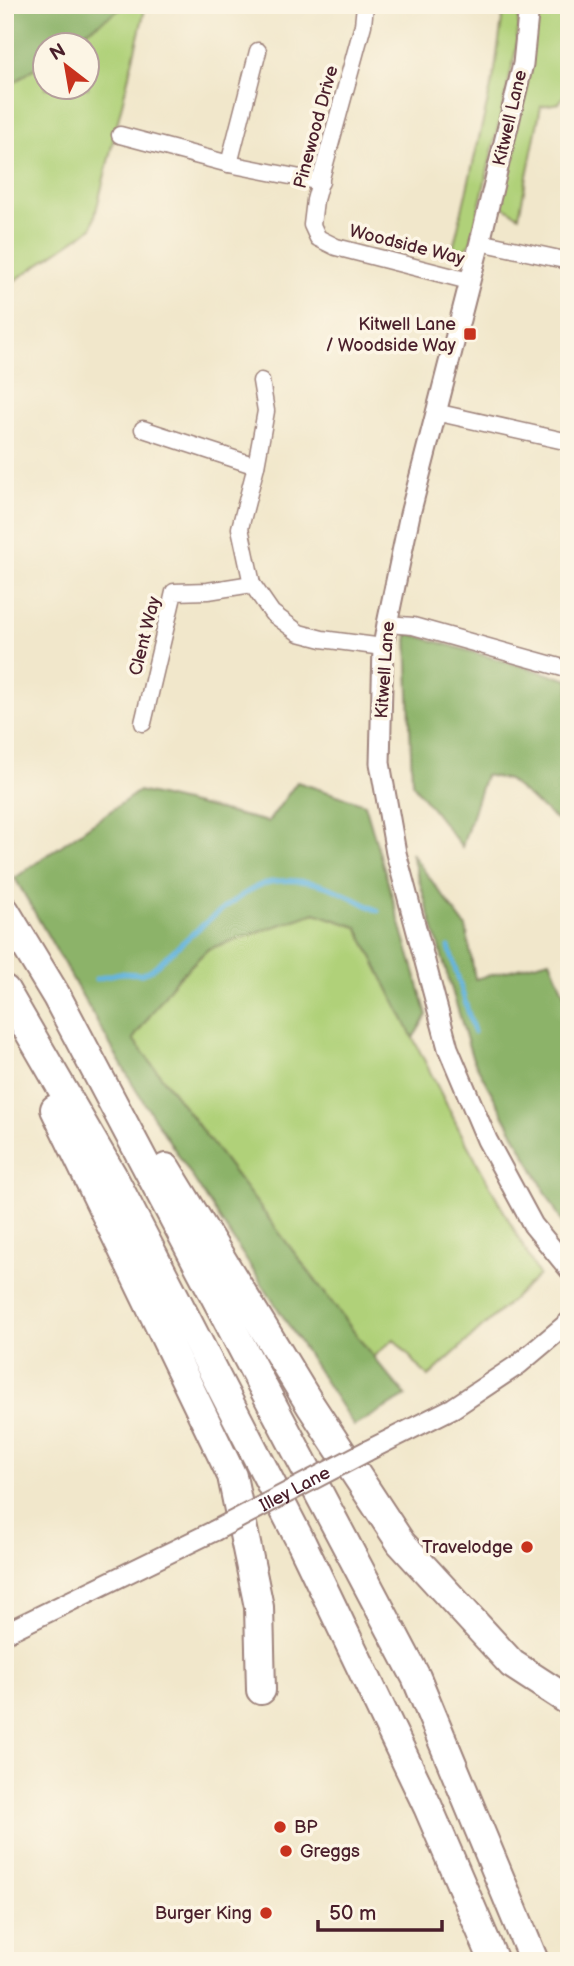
<svg xmlns="http://www.w3.org/2000/svg" width="574" height="1966" viewBox="0 0 574 1966" font-family="'Balsamiq Sans',sans-serif">
<style>
.green{fill:#b0d179;stroke:#7d7852;stroke-width:2;fill-rule:evenodd}
.forest{fill:#8cb369;stroke:#6b694a;stroke-width:2}
.lines{fill:none;stroke-linecap:round;stroke-linejoin:round}
.stream{stroke:#65b5df;stroke-width:5}
.minor-casing{stroke:#9e837b;stroke-width:19}
.tertiary-casing{stroke:#9e837b;stroke-width:23}
.motorway-casing{stroke:#9e837b;stroke-width:32}
.minor{stroke:#fff;stroke-width:16}
.tertiary{stroke:#fff;stroke-width:19}
.motorway{stroke:#fff;stroke-width:28}
.tertiary-bridge-casing{stroke:#9e837b;stroke-width:23;stroke-linecap:butt}
.tertiary-bridge{stroke:#fff;stroke-width:19}
.poi-dot{fill:#c8321e;stroke:#fcf5e5;stroke-width:2.5}
.labels{text-anchor:middle;dominant-baseline:central;stroke-width:7;stroke-linejoin:round;paint-order:stroke}
.street-label{font-size:18px;fill:#4a1f2b;stroke:#fcf5e5}
.poi-label{font-size:18px;fill:#4a1f2b;stroke:#fcf5e5;text-anchor:end}
</style>
<rect width="100%" height="100%" fill="#fcf5e5"/>
<filter id="ink" filterUnits="userSpaceOnUse"><feTurbulence type="fractalNoise" baseFrequency=".0143" numOctaves="2"/><feDisplacementMap in="SourceGraphic" scale="14" xChannelSelector="R" yChannelSelector="G"/><feConvolveMatrix kernelMatrix="1 2 1 2 8 2 1 2 1" color-interpolation-filters="sRGB"/></filter>
<filter id="wash" filterUnits="userSpaceOnUse"><feTurbulence type="fractalNoise" baseFrequency=".00686" numOctaves="4" result="noise"/><feDisplacementMap in="SourceGraphic" scale="28" xChannelSelector="R" yChannelSelector="G"/><feGaussianBlur stdDeviation="1.57" result="paint"/><feColorMatrix in="noise" values="0 0 0 0 0 0 0 0 0 0 0 0 0 0 0 0 0 1.4 0 .05"/><feComposite in="paint" operator="in"/></filter>
<g filter="url(#wash)">
<rect width="100%" height="100%" fill="#f1e7cb"/>
<!-- green -->
<g class="green">
<path d="M5,5H146L92,228L5,287ZM46,46H88V88H46Z"/>
<polygon points="504,5 520,5 516,50 471,242 465,250 452,253 495,70"/>
<polygon points="535,5 569,5 569,87 559,103 541,106 519,216 501,205 529,65"/>
<polygon points="315,913 357,927 461,1133 539,1275 428,1377 394,1339 373,1357 133,1039 175,981 208,949"/>
</g>
<!-- forest -->
<g class="forest">
<polygon points="5,5 127,5 65,45 46,46 45,61 5,89"/>
<polygon points="407,633 569,680 569,830 508,780 485,775 462,847 412,783"/>
<polygon points="297,782 365,804 427,1015 413,1038 357,927 315,913 208,949 175,981 133,1039 373,1357 406,1396 354,1426 136,1090 15,878 139,791 268,822"/>
<polygon points="411,853 466,927 475,979 550,960 569,1006 569,1235 472,1057"/>
</g>
<g class="lines">
<!-- stream -->
<g class="stream">
<polyline points="449,947 474,1032"/>
<path d="M96,979L119,973L142,974L151,970C184,942 218,908 256,887C268,881 286,880 299,881C327,882 354,899 378,911"/>
</g>
</g>
</g>
<g filter="url(#ink)">
<g class="lines">
<defs>
<g id="minor">
<polyline points="365,5 363,25 315,200 312,225 318,238 336,247 469,281"/>
<polyline points="120,135 229,164 321,182"/>
<polyline points="229,164 258,51"/>
<polyline points="480,242 569,261"/>
<polyline points="261,381 266,411 256,466 240,528 252,584 272,613 299,633 322,639 383,647"/>
<polyline points="435,412 569,442"/>
<polyline points="143,429 256,466"/>
<polyline points="387,624 413,626 563,668 569,666"/>
<polyline points="143,723 174,592 208,591 252,584"/>
</g>
<g id="tertiary">
<polyline points="529,5 523,64 480,242 410,514 387,624 383,647 380,763 396,853 448,1048 487,1140 533,1225 569,1269"/>
<polyline points="367,1451 453,1408 519,1364 569,1322"/>
<polyline points="5,1633 214,1531"/>
</g>
<g id="motorway">
<polyline points="5,911 57,997 416,1677 534,1961"/>
<polyline points="5,990 112,1175 302,1544 428,1807 494,1961"/>
<polyline points="55,1109 232,1476 259,1607 261,1690"/>
<polyline points="166,1168 311,1406 401,1543 512,1664 569,1701"/>
</g>
</defs>
<!-- minor casing -->
<use href="#minor" class="minor-casing"/>
<!-- tertiary casing -->
<use href="#tertiary" class="tertiary-casing"/>
<!-- motorway casing -->
<use href="#motorway" class="motorway-casing"/>
<!-- minor -->
<use href="#minor" class="minor"/>
<!-- tertiary -->
<use href="#tertiary" class="tertiary"/>
<!-- motorway -->
<use href="#motorway" class="motorway"/>
<defs>
<g id="tertiary-bridge">
<path id="s1" d="M214,1531L367,1451"/>
</g>
</defs>
<!-- tertiary-bridge casing -->
<use href="#tertiary-bridge" class="tertiary-bridge-casing"/>
<!-- tertiary-bridge -->
<use href="#tertiary-bridge" class="tertiary-bridge"/>
</g>
</g>
<!-- markers -->
<g class="poi-dot">
<rect x="463" y="327" width="14" height="14" rx="3.5"/>
<circle cx="527" cy="1547" r="7"/>
<circle cx="280" cy="1827" r="7"/>
<circle cx="286" cy="1851" r="7"/>
<circle cx="266" cy="1913" r="7"/>
</g>
<g class="labels">
<!-- street labels -->
<g class="street-label">
<text transform="translate(510 118) rotate(-77)">Kitwell Lane</text>
<text transform="translate(316 127) rotate(-75)">Pinewood Drive</text>
<text transform="translate(407 245) rotate(14)">Woodside Way</text>
<text transform="translate(145 636) rotate(-76)">Clent Way</text>
<text transform="translate(385 670) rotate(-86)">Kitwell Lane</text>
<text stroke="none"><textPath href="#s1" startOffset="91">Illey Lane</textPath></text>
</g>
<!-- poi labels -->
<g class="poi-label">
<text x="456" y="324">Kitwell Lane<tspan x="456" dy="21">/ Woodside Way</tspan></text>
<text x="513" y="1547">Travelodge</text>
<text x="294" y="1827" text-anchor="start">BP</text>
<text x="300" y="1851" text-anchor="start">Greggs</text>
<text x="252" y="1913">Burger King</text>
</g>
</g>
<!-- margin -->
<rect width="574" height="1966" fill="none" stroke="#fcf5e5" stroke-width="28"/>
<!-- north arrow -->
<g transform="translate(66 66) rotate(329)"><circle r="33" fill="#fcf5e5" stroke="#b59f9b" stroke-width="2"/>
<path d="M0-5L12 26L0 18L-12 26Z" fill="#c8321e"/>
<text y="-10" font-size="19" font-weight="bold" text-anchor="middle" fill="#4a1f2b">N</text>
</g>
<!-- scale -->
<path d="M318 1920v10h124v-10" fill="none" stroke="#4a1f2b" stroke-width="3.5"/>
<text x="329" y="1920" font-size="21" fill="#4a1f2b" stroke="#fcf5e5" stroke-width="5" paint-order="stroke">50 m</text>
</svg>
